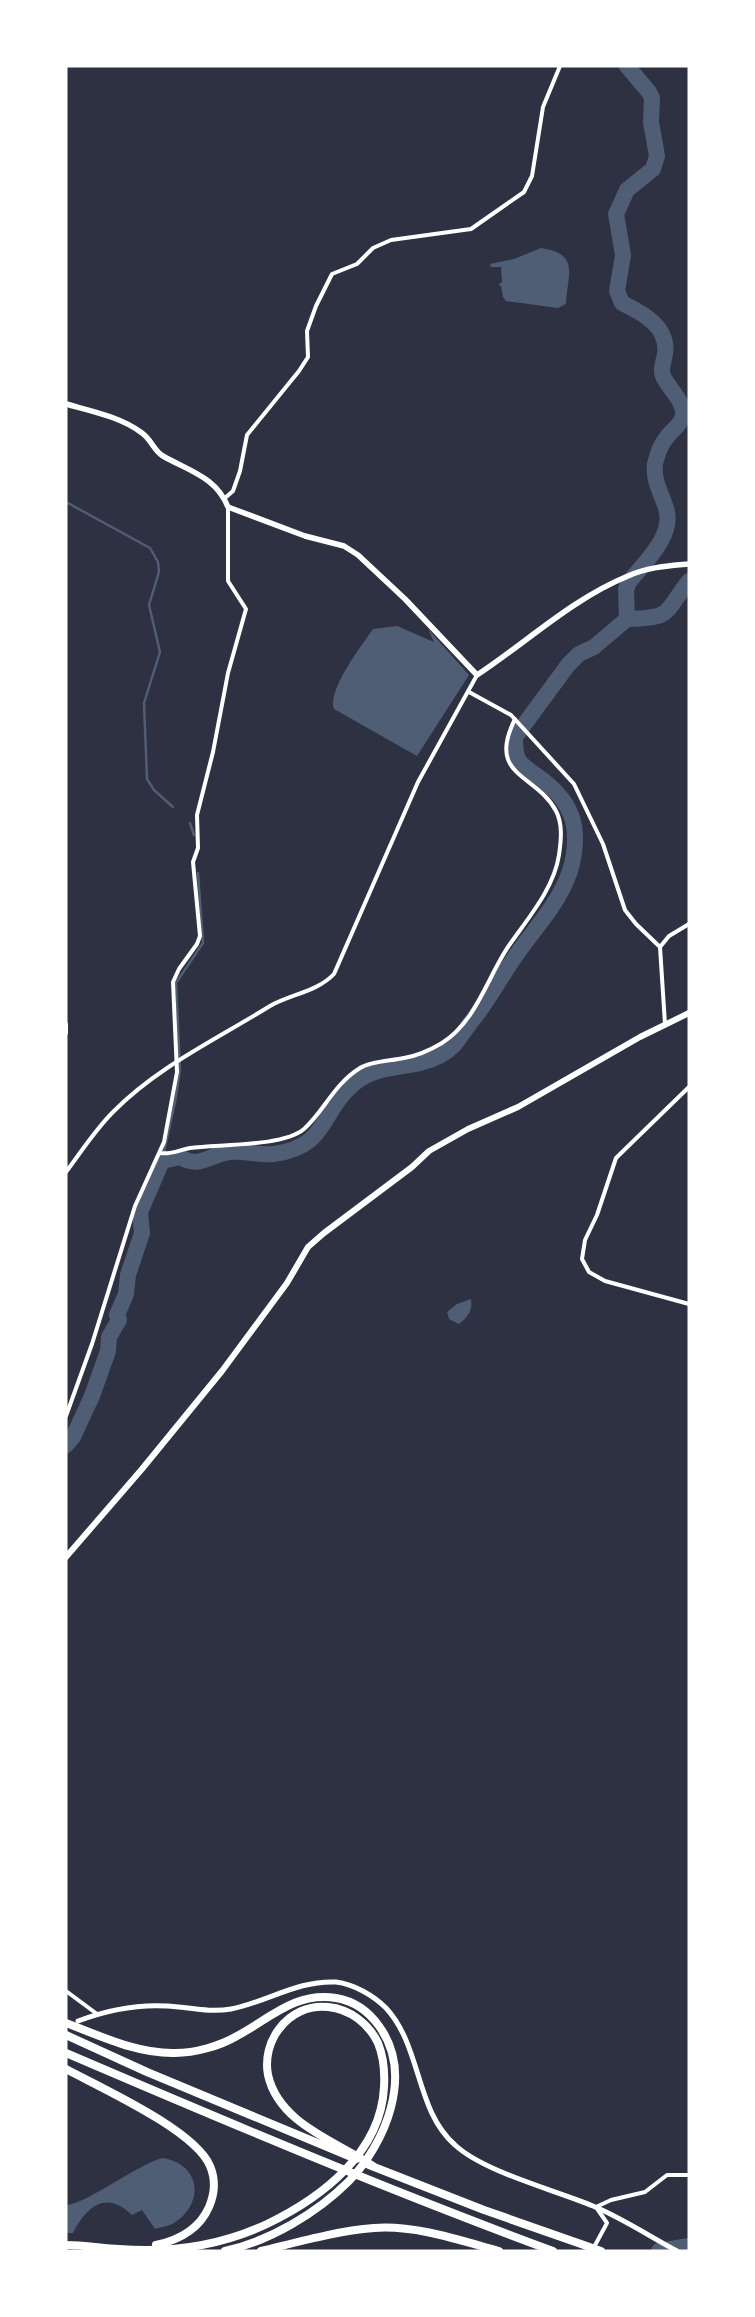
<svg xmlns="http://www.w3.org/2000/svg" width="755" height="2317" viewBox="0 0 755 2317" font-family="Helvetica,sans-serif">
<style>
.water{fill:#4f5d75}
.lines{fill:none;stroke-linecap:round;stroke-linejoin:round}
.stream{stroke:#4f5d75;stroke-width:2.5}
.river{stroke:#4f5d75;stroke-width:16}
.minor{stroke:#fff;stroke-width:4}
.tertiary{stroke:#fff;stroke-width:5}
.secondary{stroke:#fff;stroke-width:5.5}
.primary{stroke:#fff;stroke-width:6}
.motorway{stroke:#fff;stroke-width:8}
</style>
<rect width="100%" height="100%" fill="#2d3142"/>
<!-- water -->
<g class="water">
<path d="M541,248C581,254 567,275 566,304L558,308L506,301L503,297L501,286L498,285L502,282L501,267H491L490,264L514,259Z"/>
<path d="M397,626L434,642L428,629L469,675L417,756L334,709C327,690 362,645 373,629Z"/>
<path d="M471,1299C473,1310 468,1317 459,1324L449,1319L447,1312L457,1304Z"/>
<path d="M162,2158C200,2163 206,2203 174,2223C169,2226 161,2227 155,2229L142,2210L132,2215C106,2190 87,2206 73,2233H66V2205C84,2205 137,2165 162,2158Z"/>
</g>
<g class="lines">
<!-- stream -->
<g class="stream">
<polyline points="66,502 150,548 158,562 159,572 149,605 160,652 144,703 147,779 154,790 173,807"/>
<polyline points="190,823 194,835"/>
<polyline points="162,1161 175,1102 180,1070 176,983 203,943 198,873"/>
</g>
<!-- river -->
<g class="river">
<path d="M627,66L649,92L652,98L651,122L657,156L653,169L627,190L616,214L623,255L617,291L622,303C643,313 669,327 665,354C664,361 660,369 663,376C668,388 685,401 683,416C681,425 672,430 667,437C661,444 657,455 655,464C653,481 661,492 666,508C675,535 645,562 629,582L626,589L627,619"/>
<path d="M627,619C673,618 663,614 689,581"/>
<path d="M66,1445L73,1437L92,1396L108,1351L109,1337L119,1320L117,1315L126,1294L128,1275L142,1233L140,1212L162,1161L180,1157C200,1169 208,1155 229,1152C244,1150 259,1156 274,1154C330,1146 319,1111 356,1082C382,1062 412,1071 441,1055C457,1046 460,1036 471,1022C490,999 503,972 522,947C541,921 564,896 572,864C580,827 573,804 544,781C536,775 526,769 520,762C515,756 515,744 515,737L568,665L579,654L594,647L627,619"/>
<polyline points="659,2251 689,2246"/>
</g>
<!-- minor -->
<g class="minor">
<polyline points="225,498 233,491 240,471 247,435 299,371 308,357 307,331 316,306 332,274 357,264 373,248 391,240 471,229 524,192 532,176 543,107 560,66"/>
<polyline points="469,692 511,715 574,784 603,844 625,910 636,924 660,947 665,1024"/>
<polyline points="660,947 669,936 689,924"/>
<polyline points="66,1024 66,1033"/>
<polyline points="689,1087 616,1158 597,1215 585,1240 582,1259 589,1272 605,1281 689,1304"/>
<path d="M160,1153C171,1155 179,1150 190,1148C218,1144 283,1147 304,1129C325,1110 333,1085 360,1068C371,1061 390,1061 404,1058C416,1056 432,1049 442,1043C477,1021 488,975 510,944C529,917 554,888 559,855C561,841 563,824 556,811C536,773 486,777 515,719"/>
<path d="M66,1172C81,1152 95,1130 113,1112C157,1067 217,1039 270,1006C291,994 317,992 334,974L418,782L477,675"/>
<polyline points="66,1416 92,1344 135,1206 164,1142 177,1072 173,982 179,969 197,944 200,936 193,862 198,848 197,815 213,752 228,673 246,609 228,581 228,507"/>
<polyline points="66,1991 97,2014"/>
<polyline points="593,2249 607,2223 596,2207 611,2200 645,2192 667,2175 689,2175"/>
</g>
<!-- tertiary -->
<path class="tertiary" d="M78,2021C107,2010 135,2004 167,2006C188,2007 209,2013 231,2009C267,2002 298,1980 336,1982C354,1984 374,1996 386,2008C422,2047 415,2110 455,2145C484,2172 555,2190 593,2206C622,2218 649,2236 677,2251"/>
<!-- secondary -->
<path class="secondary" d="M66,404C91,411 121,417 142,433C151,439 154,451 163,456C189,471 216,477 228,507L305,536L344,546L358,555L405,599L477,675C527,642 572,599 628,576C648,567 668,566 689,564"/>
<!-- primary -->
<polyline class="primary" points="66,1557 142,1469 222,1371 287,1283 308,1247 324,1233 412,1167 429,1151 468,1129 518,1107 640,1037 689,1013"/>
<!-- motorway -->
<g class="motorway">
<path d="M66,2023C101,2036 137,2054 175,2053C195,2053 220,2046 237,2036C269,2019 296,1991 336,1998C354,2001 369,2012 379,2026C414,2074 386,2143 349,2181C317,2213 270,2241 225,2251"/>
<polyline points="66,2035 147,2072 356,2159"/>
<path d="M66,2053C227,2122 388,2190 553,2251"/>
<path d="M66,2069C101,2088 195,2130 210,2166C216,2180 215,2193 209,2207C199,2230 179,2240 156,2245"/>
<polyline points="369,2165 484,2210 601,2251"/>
<path d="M66,2245C84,2245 101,2248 119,2249C170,2253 220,2246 267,2224C321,2198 381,2153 384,2087C385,2071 384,2058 378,2043C369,2024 350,2009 328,2007C309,2005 291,2013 279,2029C269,2042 265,2059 268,2075C279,2124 336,2141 373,2166"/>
<path d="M261,2251C298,2242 336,2231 374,2228C416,2225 459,2240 499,2251"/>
</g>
</g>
<!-- border -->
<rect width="755" height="2317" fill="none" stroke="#ffffff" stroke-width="135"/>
</svg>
